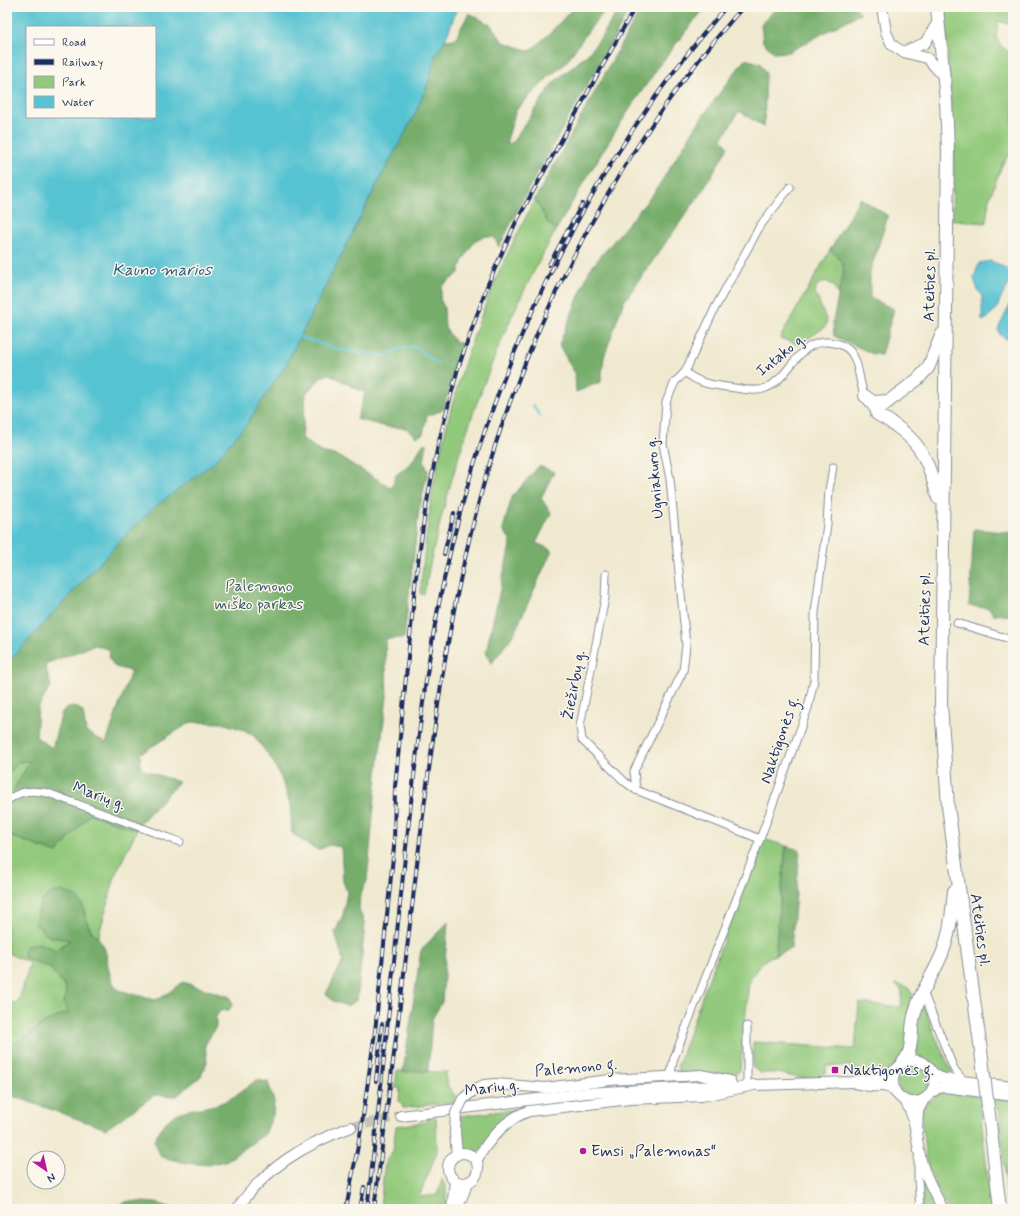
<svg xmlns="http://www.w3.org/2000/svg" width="1020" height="1216" viewBox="0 0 1020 1216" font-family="Mynerve,sans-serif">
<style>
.green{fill:#93c97b;stroke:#577c6c}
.forest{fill:#76ad6b;stroke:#486e64;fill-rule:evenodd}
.water{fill:#57c3d2;stroke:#397998;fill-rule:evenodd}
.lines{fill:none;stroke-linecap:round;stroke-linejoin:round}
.stream{stroke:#57c3d2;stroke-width:2.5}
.secondary-tunnel{stroke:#c5c4b9;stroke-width:10;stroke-dasharray:10 5;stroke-linecap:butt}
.street-casing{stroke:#868c97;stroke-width:9}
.secondary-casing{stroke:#868c97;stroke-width:12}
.highway-casing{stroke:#868c97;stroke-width:14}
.street{stroke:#fff;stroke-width:7}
.secondary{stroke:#fff;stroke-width:10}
.highway{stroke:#fff;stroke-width:12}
.rail-casing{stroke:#1b2f5e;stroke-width:4}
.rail{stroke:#fbf7ec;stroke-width:2.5;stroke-dasharray:8;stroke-linecap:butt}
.secondary-bridge-casing{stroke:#868c97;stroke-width:12;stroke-linecap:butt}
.highway-bridge-casing{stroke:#868c97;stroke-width:14;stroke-linecap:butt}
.secondary-bridge{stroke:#fff;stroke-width:10}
.highway-bridge{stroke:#fff;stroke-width:12}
.poi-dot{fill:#b5179e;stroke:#fbf7ec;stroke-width:1.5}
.labels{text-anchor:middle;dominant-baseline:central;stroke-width:3;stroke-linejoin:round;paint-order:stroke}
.street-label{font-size:16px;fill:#1b2f5e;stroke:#fbf7ec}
.park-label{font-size:16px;fill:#3f5d67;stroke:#fbf7ec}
.poi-label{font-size:16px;fill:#1b2f5e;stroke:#fbf7ec;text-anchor:start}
.water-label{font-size:17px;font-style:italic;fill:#2d5b81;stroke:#fbf7ec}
</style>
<rect width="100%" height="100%" fill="#fbf7ec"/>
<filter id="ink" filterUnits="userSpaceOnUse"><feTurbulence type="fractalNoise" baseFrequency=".025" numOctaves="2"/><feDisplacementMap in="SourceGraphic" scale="8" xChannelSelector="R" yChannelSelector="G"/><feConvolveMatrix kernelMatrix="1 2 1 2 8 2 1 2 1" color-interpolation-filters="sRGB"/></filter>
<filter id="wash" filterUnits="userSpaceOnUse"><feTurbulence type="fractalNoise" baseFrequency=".012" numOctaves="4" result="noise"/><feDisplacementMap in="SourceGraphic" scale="16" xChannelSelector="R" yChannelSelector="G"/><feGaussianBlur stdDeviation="0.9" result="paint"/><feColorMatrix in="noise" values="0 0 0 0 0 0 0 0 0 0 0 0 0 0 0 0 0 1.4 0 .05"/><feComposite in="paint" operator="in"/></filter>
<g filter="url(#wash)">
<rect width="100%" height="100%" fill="#f0e9d0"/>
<!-- green -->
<g class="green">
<polygon points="945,7 1013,7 1013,25 998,21 996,38 1001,46 1013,55 1013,150 1003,163 989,199 986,223 952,220 954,156"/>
<path d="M535,199L548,223L556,230C544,252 532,275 521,297C477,389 443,495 424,594H420C423,565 426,536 430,507C441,438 460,369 486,303C500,267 518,233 535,199Z"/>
<path d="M830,250C850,268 843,272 838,295L834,286L826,281L817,285L815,292L827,322L825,327L799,345L780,338Z"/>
<polygon points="31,761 11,795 7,798 7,776 18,762"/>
<path d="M90,814L137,830L116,873L98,938C89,929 86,921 84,908L71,939L56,950L39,943L24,957L52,969L66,989L64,1004L69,1012L43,1023L27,1037L7,1046V1003H18L30,963L7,953V835L57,853Z"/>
<path d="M763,839L786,846L775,955C762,959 755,971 749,982L740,1071L735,1074L680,1073L677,1068L704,991Z"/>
<path d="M895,984C902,985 908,986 911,992C918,1003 907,1043 905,1057L881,1076L861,1075L851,1072V1066H826V1073L803,1079L778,1073H760L753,1068V1042L855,1049L859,1003L901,1007L902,991Z"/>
<polygon points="923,1001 933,1031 954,1077 950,1078 914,1058 912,1049"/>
<path d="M914,1065L924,1070C934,1082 929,1091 918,1099L901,1095L896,1079L902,1069Z"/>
<polygon points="397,1071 448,1072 445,1074 447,1085 456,1097 454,1102 403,1108 401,1102 399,1101 400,1088 395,1088"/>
<polygon points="947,1091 1013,1101 1013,1209 1009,1203 1007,1196 999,1108 980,1106 991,1209 947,1209 937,1190 926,1160 921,1117 923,1107 937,1094"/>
<polygon points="528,1108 475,1154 470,1151 461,1150 459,1116"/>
<polygon points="436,1117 437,1152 419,1197 437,1195 442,1179 446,1187 446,1200 450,1201 448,1209 380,1209 385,1162 393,1151 396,1126 426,1122 427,1118"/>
<polygon points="921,1180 938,1209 922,1209"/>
</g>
<!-- forest -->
<g class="forest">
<path d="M574,7H608L588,31L565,64L552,74L516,110L506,144L512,143L553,83L588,54L602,36L620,7H631L531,184L499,247L494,237L486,236L474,242L462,262L459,273L442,286L440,299L444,307L445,328L456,343H462L443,410L427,416L423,434L416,437L406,428L387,427L357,419L365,393L329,374L322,377L306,393L302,438L321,452L338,456L392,488L396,475L411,463L424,443L427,444L424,462L428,471L419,510L404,638L385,639L387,697L377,774L367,881L360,895L359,910L365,924L357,1000L347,1006L333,1001L326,994L343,961L335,932L343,915L347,892L343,881L341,847L329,845L318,850L305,843L292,833L290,804L281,778L272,760L254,736L244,730L222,723L191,722L140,754L141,769L179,782L141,822L137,830L90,814L57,853L7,835V801L30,761L18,762L7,776V663L131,529L247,423L285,366L377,184L414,116L428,83L435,56L445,40L455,39L469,13L491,25L503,42L530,51L550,33ZM95,645L110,650L109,658L115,667L131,671L106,743L86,732L83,712L77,707H68L62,712L52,748L36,737L38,708L51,686L45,664Z"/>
<path d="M642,7H706C647,75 601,153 556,230L548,223L535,199Z"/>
<polygon points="777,7 855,7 861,13 789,52 774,53 763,42 761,24"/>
<polygon points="745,59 760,63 766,73 764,127 739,111 722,139 728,147 703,190 623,303 604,357 601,382 576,392 575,374 559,345 590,269 654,193 702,117"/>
<polygon points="860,198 888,216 870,272 870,298 894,309 881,355 873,354 834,336 833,321 844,268 842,261 830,250"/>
<polygon points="539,466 554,472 541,498 551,513 536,543 552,550 514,634 491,664 486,652 511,541 503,529 512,497"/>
<polygon points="974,529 1013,533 1013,616 993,614 989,608 969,606"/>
<polygon points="786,846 800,850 791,949 775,955"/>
<path d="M62,891C93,900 78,912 91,930C95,936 101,940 104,947C109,960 107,981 119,990L154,1000L161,998L183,982L230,997L232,1005L229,1010L220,1011L216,1017V1027L205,1045L207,1062L201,1076L177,1096L155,1095L106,1129L7,1094V1046L27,1037L43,1023L69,1012L64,1004L66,989L51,969L24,957V947L39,943L56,950L70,940L49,937L34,923C41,904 40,894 62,891Z"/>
<polygon points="448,922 442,1002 432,1019 428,1071 403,1072 421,950"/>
<path d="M256,1080L268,1082L274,1102L273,1115L265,1134L242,1150L228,1160L208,1165L187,1163L161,1157L154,1140C175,1099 193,1116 228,1100C238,1095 247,1087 256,1080Z"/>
<polygon points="129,1201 156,1203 176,1209 108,1209"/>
</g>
<!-- water -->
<g class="water">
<path d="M7,7H458L445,40L435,56L428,83L414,116L377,184L285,366L247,423L213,463L156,506L131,529L7,663ZM27,27H155V117H27Z"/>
<path d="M990,261C999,264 1009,268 1013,278L999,301L998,308L988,318L982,321V295L978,291L974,278L979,263Z"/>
<polygon points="1013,294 1013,343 1000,335 998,329 1009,307"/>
</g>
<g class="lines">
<!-- stream -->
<g class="stream">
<polyline points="300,337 337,349 384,356 398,349 416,347 438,364"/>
<polyline points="533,405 540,417"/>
</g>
</g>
</g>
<g filter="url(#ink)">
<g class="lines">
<!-- secondary-tunnel -->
<polyline class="secondary-tunnel" points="351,1127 401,1116"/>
<defs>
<g id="street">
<path d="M685,372C698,383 711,385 727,387C739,388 755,393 766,388C790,378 798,340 828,342C834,343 840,343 845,347C859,355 858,377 863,391C866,400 871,407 877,414"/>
<polyline points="1012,438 1013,439"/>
<polyline points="606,574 605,598 580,726 582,740 625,782 636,790 760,839"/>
<polyline points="957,623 1013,640"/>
<polyline points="636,790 634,771 683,671 686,645 670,479 663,444 666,402 675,382 685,372 715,308 760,226 790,187"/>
<path d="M7,801C20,790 32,790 48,793L180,842"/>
<polyline points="923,992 954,1069 963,1080"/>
<polyline points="670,1077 674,1058 760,839 808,708 814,680 815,612 827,524 829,490 833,467"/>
<polyline points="747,1084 747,1026"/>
<polyline points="918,1159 918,1179 920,1209"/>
</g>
<g id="secondary">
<polyline points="882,7 886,32 892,45 903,52 927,58 944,77"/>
<polyline points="903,52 925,43 939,20"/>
<polyline points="932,1072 939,1077 945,1079 1013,1087"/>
<path d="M855,1083C860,1084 865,1086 870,1086C875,1087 882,1085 888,1087C894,1089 897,1095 902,1099C911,1105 925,1102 931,1092C935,1086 935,1078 932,1072C919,1048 884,1064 895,1091"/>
<polyline points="931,1093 938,1088 945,1087 1013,1096"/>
<polyline points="463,1099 474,1090 484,1085 496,1084 545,1088 610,1080 701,1075 730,1081"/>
<path d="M903,1099C917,1114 916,1145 922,1164C927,1180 935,1194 943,1209"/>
<polyline points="401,1116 586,1093 732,1085"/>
<polyline points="917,1130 918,1111 924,1099"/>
<polyline points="455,1132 457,1155"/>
<circle cx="463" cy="1168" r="15"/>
<path d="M476,1161C489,1139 505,1119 529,1111L630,1099L702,1096L754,1085L853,1082L887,1076L895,1070"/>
<path d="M237,1209C265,1168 305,1144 351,1127"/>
<polyline points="452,1209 455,1181"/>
<polyline points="457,1209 468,1182"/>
</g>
<g id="highway">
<polyline points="937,7 946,101 948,150 941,704 948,806 981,1051"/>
<polyline points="865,396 873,402 889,401"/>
<path d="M938,498C927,454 918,437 877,414L881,407L918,379L928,368L942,334"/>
<path d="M903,1062C914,1051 910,1031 914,1016C919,993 933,976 942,954C950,934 952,913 954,891"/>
<polyline points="990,1123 1000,1209"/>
</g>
</defs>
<!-- street casing -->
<use href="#street" class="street-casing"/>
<!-- secondary casing -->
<use href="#secondary" class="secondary-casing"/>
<!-- highway casing -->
<use href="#highway" class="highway-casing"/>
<!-- street -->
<use href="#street" class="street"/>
<!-- secondary -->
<use href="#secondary" class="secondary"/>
<!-- highway -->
<use href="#highway" class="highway"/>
<defs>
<g id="rail">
<polyline points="549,265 582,204"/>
<polyline points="444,554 454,513"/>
<polyline points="376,1081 382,1024"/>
<polyline points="346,1209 361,1130 375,1032 394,847 395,787 416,577 425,512 438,445 458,368 488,284 515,224 635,7"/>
<polyline points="360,1209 364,1187"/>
<path d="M367,1209C384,1071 396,932 412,794C420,724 428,653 443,584C487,373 585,170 726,7"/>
<path d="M374,1209C389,1094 404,979 417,864C435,715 454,564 503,422C555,271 637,127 743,7"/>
</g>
</defs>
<!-- rail casing -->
<use href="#rail" class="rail-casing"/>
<!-- rail -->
<use href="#rail" class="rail"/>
<defs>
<polyline id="secondary-bridge" points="455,1132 456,1113 463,1099"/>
<polyline id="highway-bridge" points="981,1051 990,1123"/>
</defs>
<!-- secondary-bridge casing -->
<use href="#secondary-bridge" class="secondary-bridge-casing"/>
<!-- highway-bridge casing -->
<use href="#highway-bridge" class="highway-bridge-casing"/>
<!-- secondary-bridge -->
<use href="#secondary-bridge" class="secondary-bridge"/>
<!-- highway-bridge -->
<use href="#highway-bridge" class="highway-bridge"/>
</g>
</g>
<!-- markers -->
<g class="poi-dot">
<rect x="831" y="1066" width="8" height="8" rx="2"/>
<circle cx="583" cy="1151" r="4"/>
</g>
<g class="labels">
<!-- street labels -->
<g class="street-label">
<text transform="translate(930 285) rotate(-89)">Ateities pl.</text>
<text transform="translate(781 355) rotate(-39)">Intako g.</text>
<text transform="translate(655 478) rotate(-95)">Ugniakuro g.</text>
<text transform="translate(925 609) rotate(-89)">Ateities pl.</text>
<text transform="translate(574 685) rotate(-80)">Žiežirbų g.</text>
<text transform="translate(780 740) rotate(-71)">Naktigonės g.</text>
<text transform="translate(99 796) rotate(20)">Marių g.</text>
<text transform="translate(980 930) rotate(82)">Ateities pl.</text>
<text transform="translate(576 1068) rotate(-5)">Palemono g.</text>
<text transform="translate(492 1088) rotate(-7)">Marių g.</text>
</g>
<!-- park labels -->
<g class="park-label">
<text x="259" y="586">Palemono<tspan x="259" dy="18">miško parkas</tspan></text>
</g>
<!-- poi labels -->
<g class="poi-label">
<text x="843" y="1070">Naktigonės g.</text>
<text x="591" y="1151">Emsi „Palemonas“</text>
</g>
<!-- water labels -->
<g class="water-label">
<text x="162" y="270">Kauno marios</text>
</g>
</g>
<!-- margin -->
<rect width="1020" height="1216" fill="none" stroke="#fbf7ec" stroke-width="24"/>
<!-- legend -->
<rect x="26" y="26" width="130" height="92" fill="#fbf7ec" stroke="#a1a7b3"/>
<rect x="34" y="39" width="20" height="6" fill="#ffffff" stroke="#a1a7b3"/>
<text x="62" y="46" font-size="12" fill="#1b2f5e">Road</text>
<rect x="34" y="59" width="20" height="6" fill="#1b2f5e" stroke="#a1a7b3"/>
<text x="62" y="66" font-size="12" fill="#1b2f5e">Railway</text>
<rect x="34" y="76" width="20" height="12" fill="#93c97b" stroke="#a1a7b3"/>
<text x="62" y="86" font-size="12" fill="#1b2f5e">Park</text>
<rect x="34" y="96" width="20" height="12" fill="#57c3d2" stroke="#a1a7b3"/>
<text x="62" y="106" font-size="12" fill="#1b2f5e">Water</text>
<!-- north arrow -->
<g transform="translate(46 1170) rotate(146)"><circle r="19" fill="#fbf7ec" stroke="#a1a7b3"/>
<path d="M0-3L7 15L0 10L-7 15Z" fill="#b5179e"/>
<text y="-6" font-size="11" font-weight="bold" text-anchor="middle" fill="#1b2f5e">N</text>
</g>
</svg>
